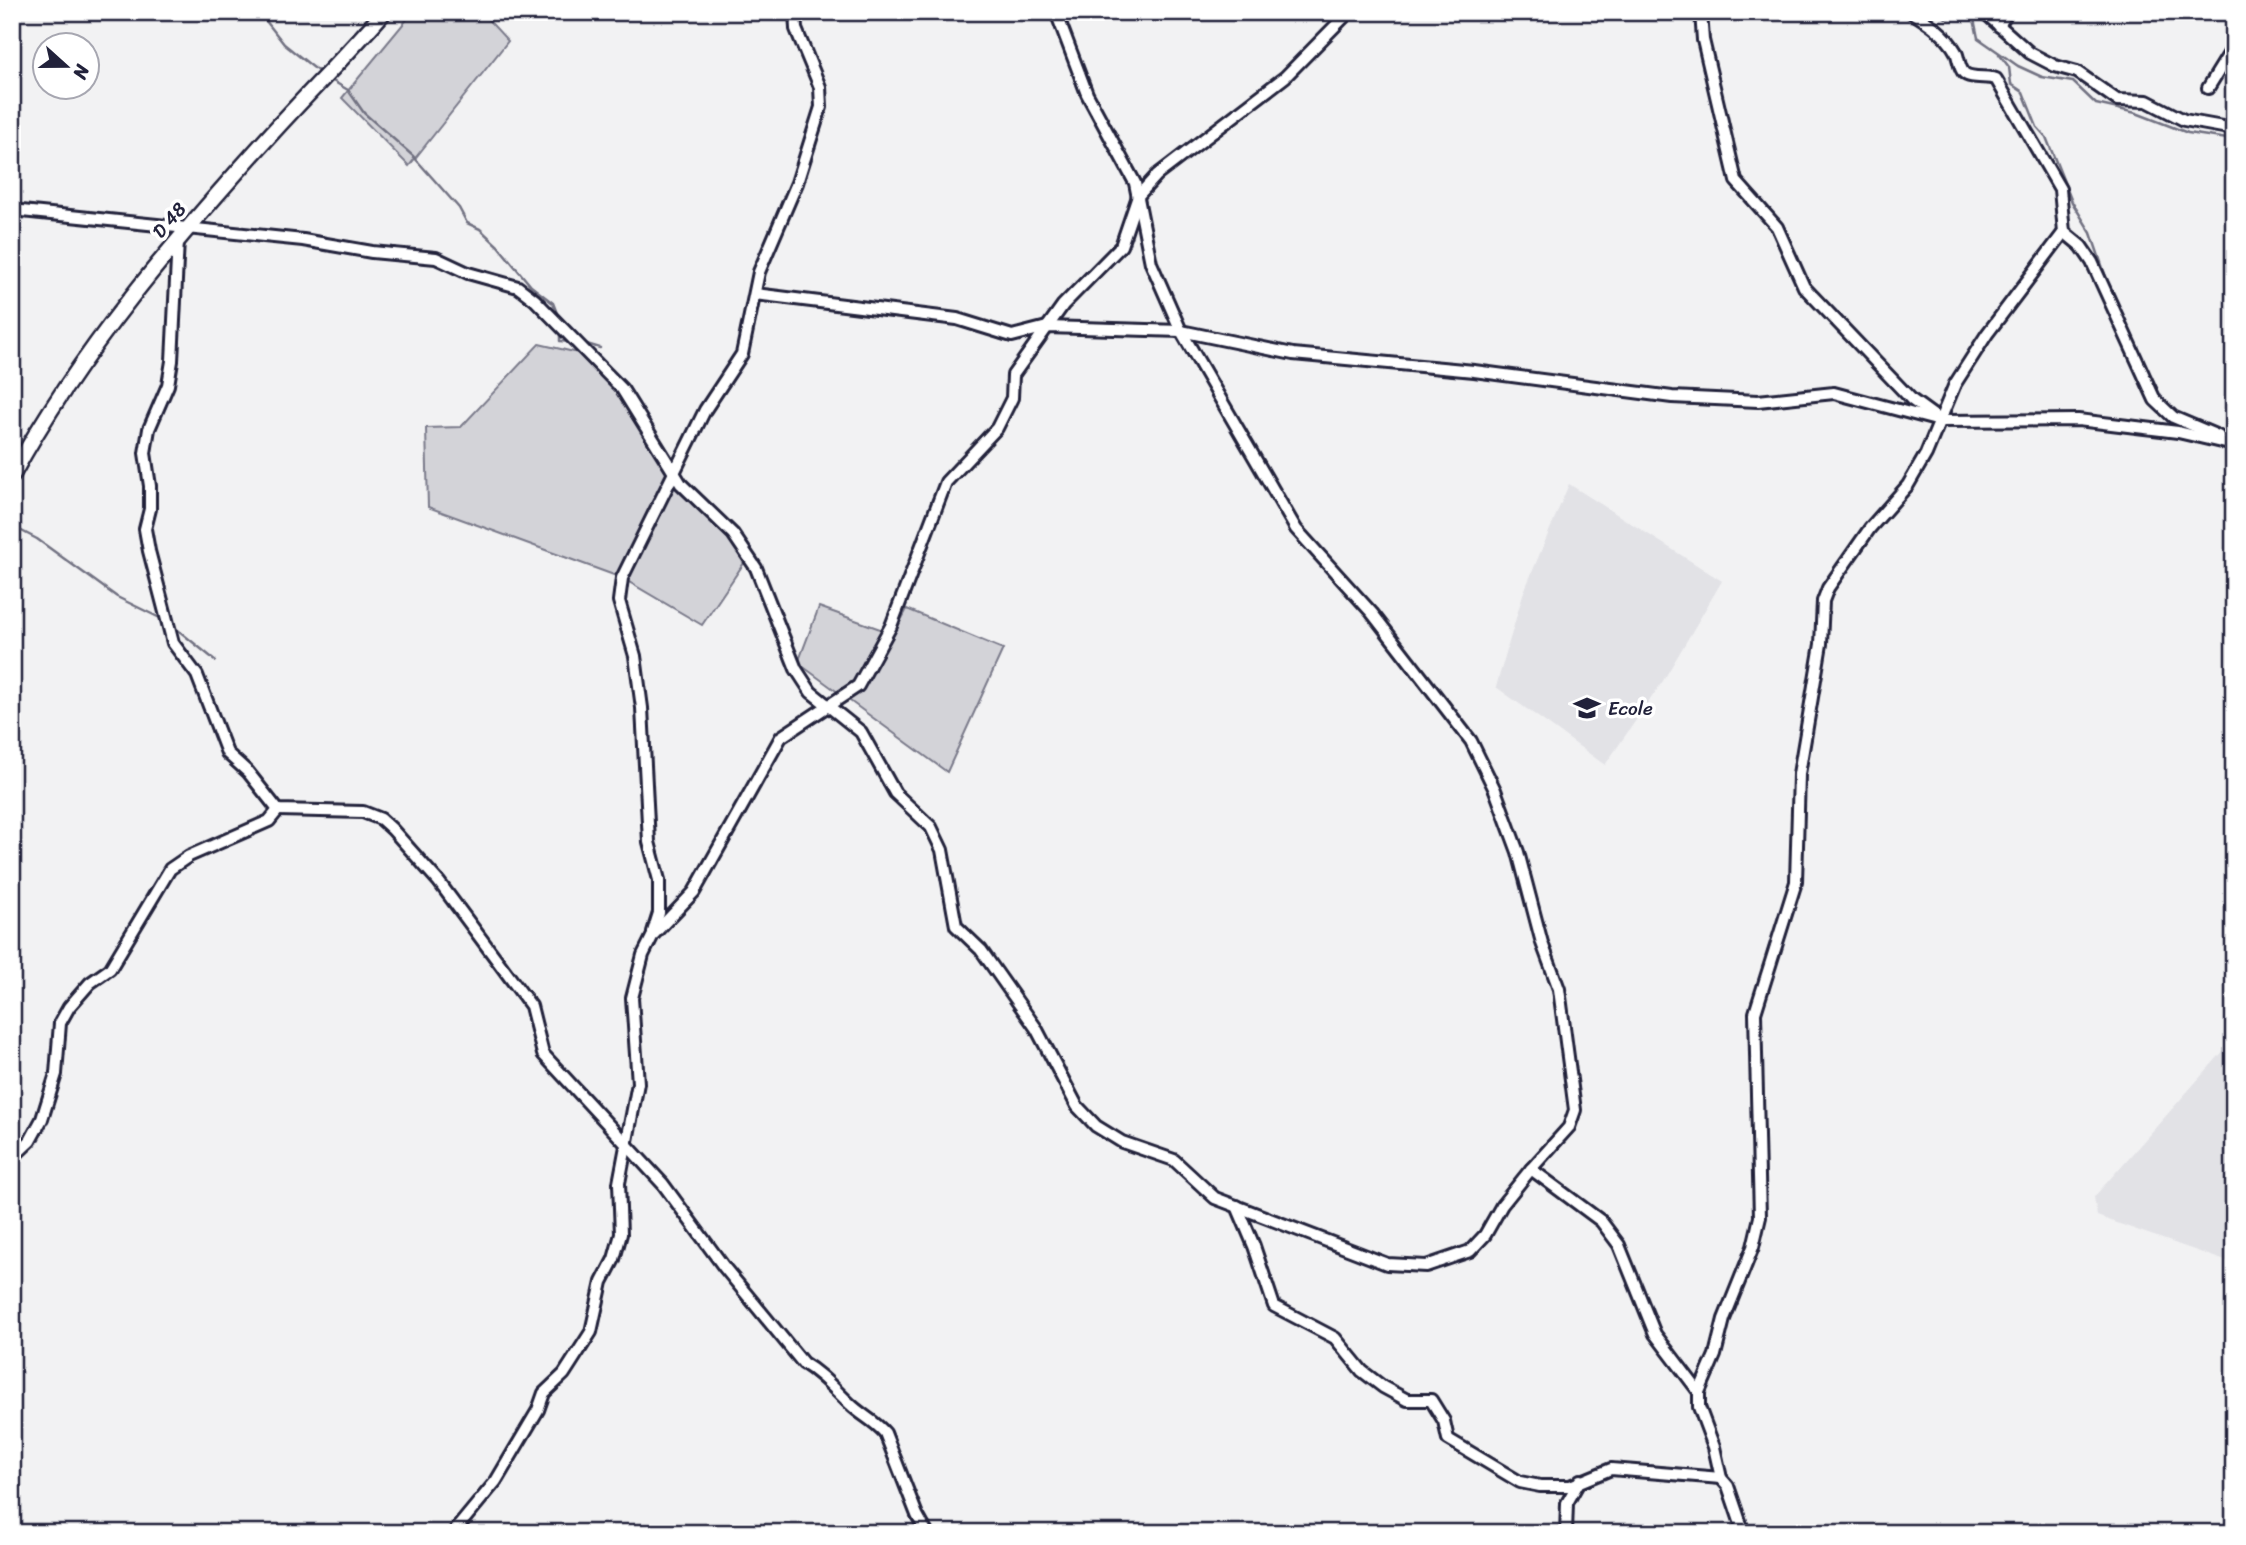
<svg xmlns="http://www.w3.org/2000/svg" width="2246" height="1545" viewBox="0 0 2246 1545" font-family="Sriracha,sans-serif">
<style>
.built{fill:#e2e2e6}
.green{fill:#d3d3d8;stroke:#7a7a8a;stroke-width:2}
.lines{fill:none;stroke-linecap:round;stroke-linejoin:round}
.stream{stroke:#727282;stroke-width:2.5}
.minor-casing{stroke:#22223b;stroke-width:16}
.tertiary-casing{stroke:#22223b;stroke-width:19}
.minor{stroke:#fff;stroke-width:10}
.tertiary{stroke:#fff;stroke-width:14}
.labels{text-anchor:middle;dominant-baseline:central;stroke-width:7;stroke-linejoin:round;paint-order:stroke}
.street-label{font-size:19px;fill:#22223b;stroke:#fff}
.poi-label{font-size:19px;fill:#22223b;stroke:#fff;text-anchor:start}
</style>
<rect width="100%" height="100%" fill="#f2f2f3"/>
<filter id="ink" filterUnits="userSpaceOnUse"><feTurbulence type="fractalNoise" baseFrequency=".0143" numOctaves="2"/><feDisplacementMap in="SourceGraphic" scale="14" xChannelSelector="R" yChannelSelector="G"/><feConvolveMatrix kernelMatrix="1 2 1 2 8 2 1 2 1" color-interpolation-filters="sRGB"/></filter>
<g filter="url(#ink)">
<!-- built -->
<g class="built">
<polygon points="1569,484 1722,581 1663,681 1605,765 1496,687 1523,594"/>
<polygon points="2234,1039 2234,1264 2097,1216 2094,1197"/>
</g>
<!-- green -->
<g class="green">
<polygon points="413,12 481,12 508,41 409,166 342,98"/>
<polygon points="539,344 587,355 622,389 681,484 748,557 702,625 622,578 428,507 426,428 461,427"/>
<polygon points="819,607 894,634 907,609 1003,649 947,772 798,663"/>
</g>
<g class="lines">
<!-- stream -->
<g class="stream">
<polyline points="259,12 284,44 319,72"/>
<polyline points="1938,12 1946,18 1968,15 1974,19 1978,38 2018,66 2042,77 2073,82 2096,104 2136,113 2188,133 2234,140"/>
<polyline points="1999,54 2009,67 2011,84 2023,92 2037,127 2046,137 2072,202 2091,233 2111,292"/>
<polyline points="331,80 348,90 364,113 413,156 459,208 467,223 480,229 498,246 531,286 553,303 558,316"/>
<polyline points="560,329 560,341 570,342"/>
<polyline points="580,342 600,348"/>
<polyline points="12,526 37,539 117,597 164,620"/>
<polyline points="173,626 216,661"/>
</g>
<defs>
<g id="minor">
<polyline points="1056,12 1087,94 1135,183 1151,263 1181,331 1296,529 1372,613 1471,741 1495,790 1518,852 1542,943 1559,989 1575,1110 1569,1127 1531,1169 1601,1221 1619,1245 1655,1334 1699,1392"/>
<polyline points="1701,12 1703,40 1736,181 1777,227 1804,287 1912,400 1934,416"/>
<path d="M1911,12C1929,23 1946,34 1956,52C1959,59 1959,68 1964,73C1970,79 1987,76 1996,79L2060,189L2064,232L2081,246L2092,262L2155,400L2173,417L2218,436"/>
<polyline points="1984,12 2030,53 2055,66 2077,72 2117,100 2147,101 2184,120 2234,129"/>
<polyline points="1999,26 2007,12"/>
<polyline points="2208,88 2234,46"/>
<polyline points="12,210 303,240 372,252 436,258 468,273 518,287 535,300 622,389 681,484 733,534 756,568 796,669 811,692 861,732 895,793 931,827 942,850 956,926 981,950 1036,1028 1077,1106 1096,1126 1122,1142 1174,1160 1215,1198 1387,1264 1426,1266 1470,1251 1485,1235 1502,1205 1531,1169"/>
<path d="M178,240L172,361L168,385L149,429L145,453L150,486V509L145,529L149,551L173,643L197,675L227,753L248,772L278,810L363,812L381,819L392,829L439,882L531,1006L543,1054L663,1184L724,1267L803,1363C822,1374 834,1389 850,1404C861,1415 875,1421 885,1433L917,1515L927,1533"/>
<polyline points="755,294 957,319 1012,336 1047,327 1181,331 1293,354 1474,371 1672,397 1758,401 1834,393 1940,421 2078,420 2178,432 2234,445"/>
<polyline points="653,932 659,913 659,880 649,842 642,708 635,656 619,601 622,578 705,410 742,354 759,272 797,183 821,107 820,87 796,29 795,12"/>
<polyline points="12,1158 30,1141 42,1119 56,1074 60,1023 69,1007 90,983 110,969 170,869 189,856 269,821 278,810"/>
<polyline points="1237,1206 1254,1246 1274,1306 1335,1338 1362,1371 1383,1387 1407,1400 1431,1400 1444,1421 1448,1439 1520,1482 1540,1486 1570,1486 1611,1469 1721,1478 1728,1486 1744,1533"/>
<polyline points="1721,1478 1714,1447 1699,1407 1699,1392 1715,1355 1724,1319 1753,1247 1760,1217 1755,1013 1796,882 1799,774 1821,644 1823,601 1828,588 1870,528 1908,485 1926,454 1955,384 1987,334 2064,232"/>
<polyline points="453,1533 496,1481 538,1410 544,1393 564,1374 591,1332 602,1282 614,1259 621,1234 619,1183 638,1083 632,998 643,955 653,935 694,892 781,737 858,686 891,626 946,482 997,428 1012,398 1013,375 1063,305 1121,246 1138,196 1157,175 1285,77 1349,12"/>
<polyline points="1566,1533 1567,1503 1580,1480"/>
</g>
<path id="tertiary" d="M12,476C80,350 176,239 272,133C309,92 348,54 384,12"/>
</defs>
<!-- minor casing -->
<use href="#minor" class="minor-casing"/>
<!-- tertiary casing -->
<use href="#tertiary" class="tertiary-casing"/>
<!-- minor -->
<use href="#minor" class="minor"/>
<!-- tertiary -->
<use href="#tertiary" class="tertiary"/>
</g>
</g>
<!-- icons -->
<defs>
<symbol id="school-bare" viewBox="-9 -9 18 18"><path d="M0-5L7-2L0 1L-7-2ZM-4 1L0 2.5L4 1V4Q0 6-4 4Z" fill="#22223b" stroke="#fff" stroke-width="2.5" paint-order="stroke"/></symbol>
</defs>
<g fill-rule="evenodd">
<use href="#school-bare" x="1568" y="689" width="38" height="38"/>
</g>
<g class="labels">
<!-- street labels -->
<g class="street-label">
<text transform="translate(169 220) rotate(-49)">D 48</text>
</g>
<!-- poi labels -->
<g class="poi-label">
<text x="1608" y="708">Ecole</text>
</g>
</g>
<!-- margin -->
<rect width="2246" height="1545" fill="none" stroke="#fff" stroke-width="42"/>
<rect x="21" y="21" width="2204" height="1503" fill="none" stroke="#22223b" stroke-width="2.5" filter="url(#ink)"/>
<!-- north arrow -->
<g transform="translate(66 66) rotate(111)"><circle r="33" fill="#ffffff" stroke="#a7a7b1" stroke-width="2"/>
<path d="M0-5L12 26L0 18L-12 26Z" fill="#22223b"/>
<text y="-10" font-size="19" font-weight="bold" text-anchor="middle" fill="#22223b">N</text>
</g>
</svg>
